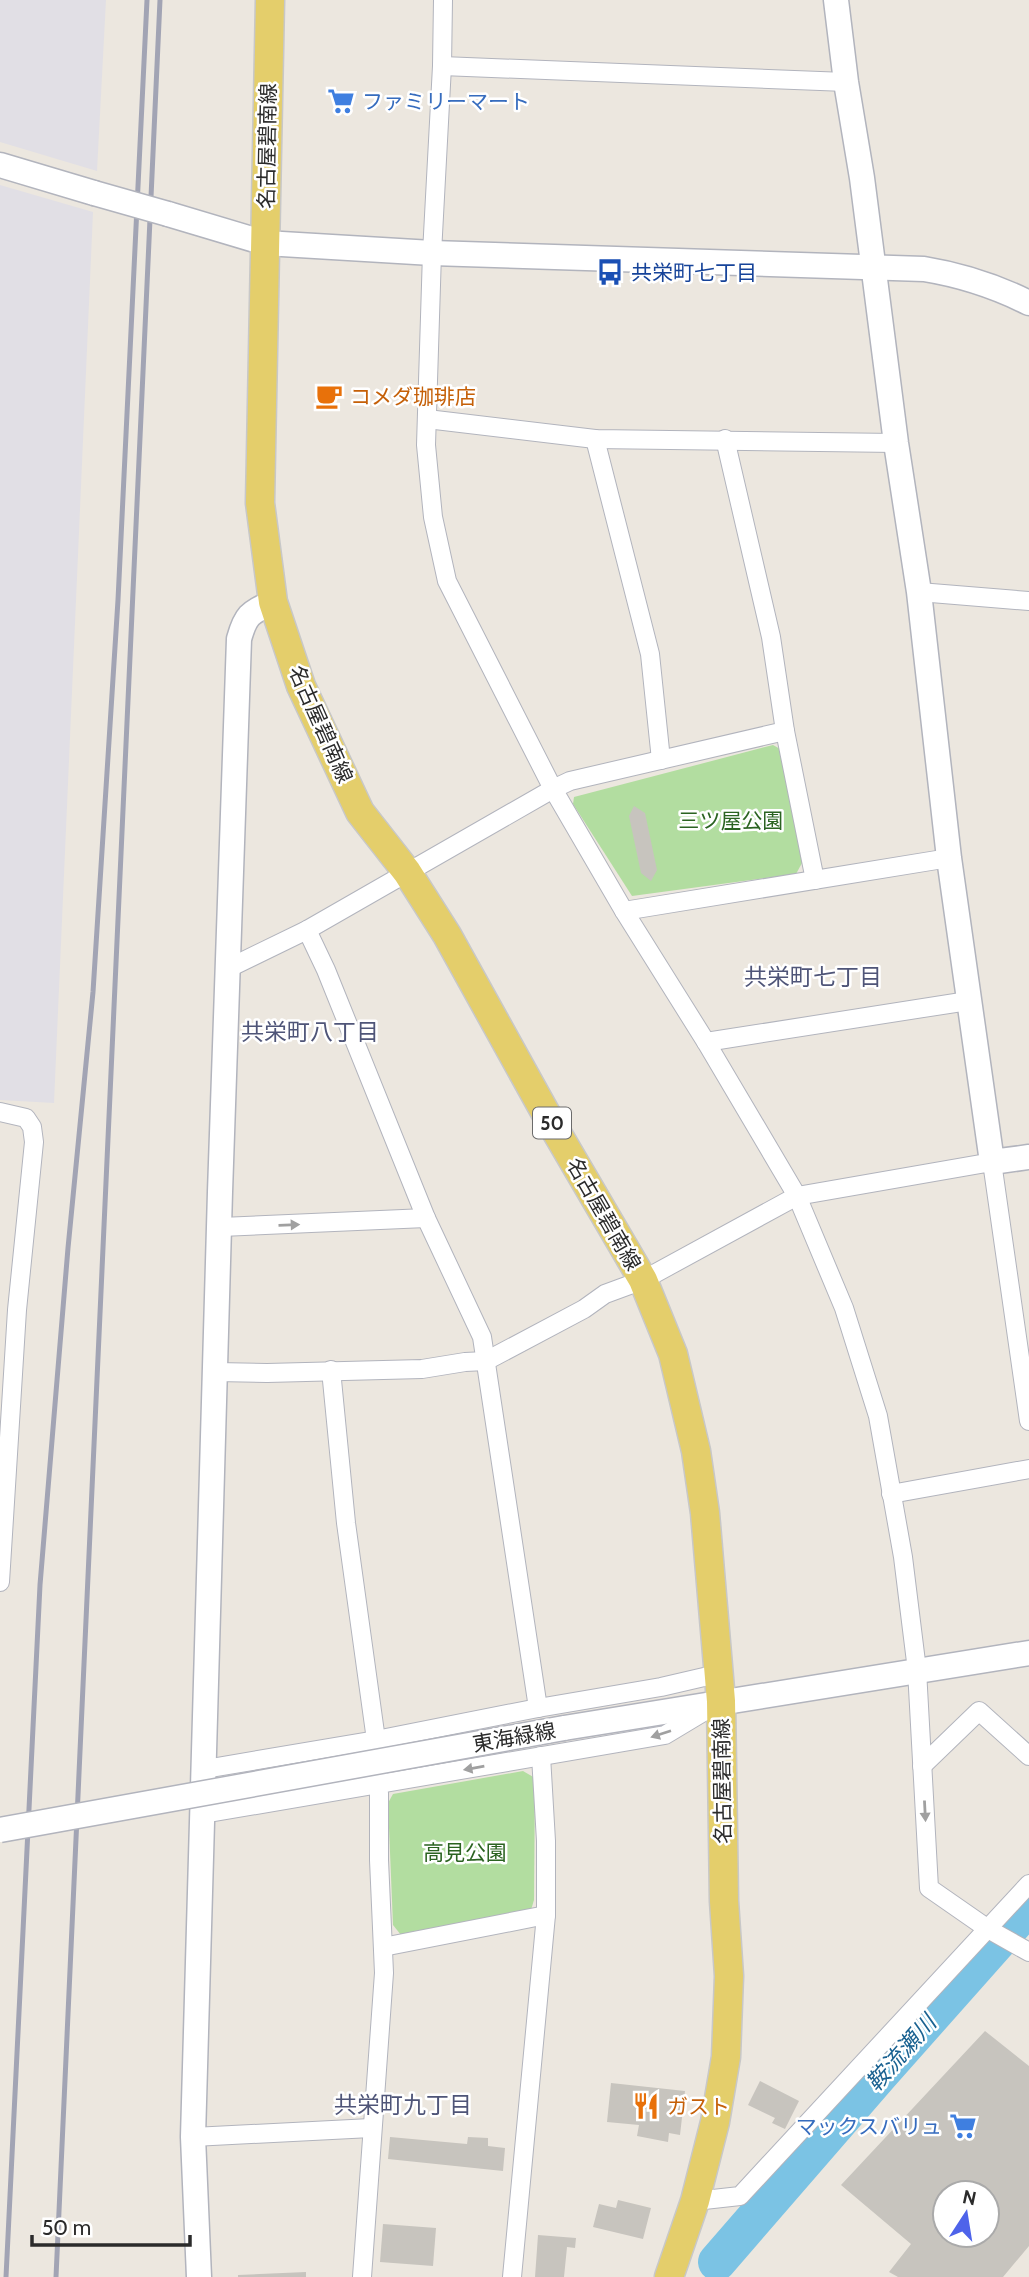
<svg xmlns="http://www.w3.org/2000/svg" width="1029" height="2277" viewBox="0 0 1029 2277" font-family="Cabin,'Noto Sans JP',sans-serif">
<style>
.industrial{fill:#e1dfe5}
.green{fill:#b2dda0}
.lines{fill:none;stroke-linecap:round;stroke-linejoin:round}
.river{stroke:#7bc3e4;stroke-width:38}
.building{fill:#c7c4be;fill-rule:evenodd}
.street-casing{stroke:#b2b4bd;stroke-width:20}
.secondary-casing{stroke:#b2b4bd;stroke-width:27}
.primary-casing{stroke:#c8c8c8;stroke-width:31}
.street{stroke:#fff;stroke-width:18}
.secondary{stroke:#fff;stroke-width:24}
.primary{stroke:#e4ce6b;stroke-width:28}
.rail{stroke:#a2a4b4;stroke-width:5}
.secondary-bridge-casing{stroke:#b2b4bd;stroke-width:27;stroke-linecap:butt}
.secondary-bridge{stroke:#fff;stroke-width:24}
.oneway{fill:#a0a0a0}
.labels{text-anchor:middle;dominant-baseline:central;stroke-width:5;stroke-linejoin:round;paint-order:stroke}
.shield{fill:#fff;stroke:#6b6b6b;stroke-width:2}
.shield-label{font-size:19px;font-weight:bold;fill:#2b2b2b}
.shop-label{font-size:21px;fill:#366cbe;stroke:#fff;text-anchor:start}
.street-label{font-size:21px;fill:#2b2b2b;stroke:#fff}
.transit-label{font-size:21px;fill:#164399;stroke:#fff;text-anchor:start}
.food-label{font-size:21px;fill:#c56008;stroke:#fff;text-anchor:start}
.park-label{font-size:21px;fill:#2b6321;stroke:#fff}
.neighbourhood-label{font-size:23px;fill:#4f5578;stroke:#fff}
.water-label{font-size:23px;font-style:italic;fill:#1a6291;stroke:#fff}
</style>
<rect width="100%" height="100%" fill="#ece7df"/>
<!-- industrial -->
<g class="industrial">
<polygon points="0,0 106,0 97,171 0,142"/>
<polygon points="0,185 93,212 54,1103 0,1100"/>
</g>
<!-- green -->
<g class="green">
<polygon points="773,745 782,750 802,863 796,874 632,896 573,804 574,797"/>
<polygon points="523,1771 535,1778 534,1900 531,1910 401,1935 393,1925 388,1803 393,1794"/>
</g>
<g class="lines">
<!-- river -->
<polyline class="river" points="717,2262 879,2075 1029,1906"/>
</g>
<!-- building -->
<g class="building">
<polygon points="634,806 645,813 657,870 651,881 641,873 629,816"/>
<path d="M985,2031L1029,2066V2246L1003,2277H898L889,2272L911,2244L841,2185ZM945,2193H987V2235H945Z"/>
<polygon points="760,2081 799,2101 785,2129 772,2123 775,2118 748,2105"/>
<polygon points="611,2083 685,2091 680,2135 669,2133 668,2142 637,2136 639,2125 607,2122"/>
<polygon points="390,2137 467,2144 468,2137 488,2138 488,2146 505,2148 503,2171 388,2159"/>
<polygon points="618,2200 651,2208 643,2239 593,2227 599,2204 616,2208"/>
<polygon points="383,2224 436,2228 433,2266 380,2262"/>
<polygon points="538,2235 576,2238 575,2248 567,2247 564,2277 535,2277"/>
<polygon points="306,2272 306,2277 238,2277 238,2275"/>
</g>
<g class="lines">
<defs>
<g id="street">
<polyline points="443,0 442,66 432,253 426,445 433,517 447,581 553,789 624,911 706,1042 797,1196 844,1308 878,1416 903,1557 917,1670 929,1888 988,1929 1029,1952"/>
<polyline points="442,66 846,82"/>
<polyline points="427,419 595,439 896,443"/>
<polyline points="595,439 650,654 661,760"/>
<polyline points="725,439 771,637 785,731 815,880"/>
<polyline points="919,592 1029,601"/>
<polyline points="624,911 949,858"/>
<polyline points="307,930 326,970 426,1218 482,1337 538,1708"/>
<polyline points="229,968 307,930 553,789 570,781 785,731"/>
<polyline points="706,1042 968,1001"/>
<polyline points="0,1112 26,1118 32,1127 34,1142 17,1310 0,1582"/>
<polyline points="221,1227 426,1218"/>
<polyline points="331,1370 346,1523 376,1740 379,1794 379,1860 384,1973 362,2277"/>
<polyline points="216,1372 267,1373 422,1369 465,1362 486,1361 584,1309 605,1294 643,1280 797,1196 992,1162 1029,1421"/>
<polyline points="891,1494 1029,1469"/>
<polyline points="922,1766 979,1711 1029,1756"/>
<polyline points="205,1769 376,1740 538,1708 661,1687 717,1674"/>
<polyline points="203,1814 665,1735 710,1708"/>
<polyline points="383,1947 546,1915"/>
<polyline points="193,2137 371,2128"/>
<polyline points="695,2201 740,2196 1029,1884"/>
<polyline points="512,2277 546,1915 546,1841 541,1756"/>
</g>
<g id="secondary">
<polyline points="836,0 846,82 862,178 896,443 919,592 949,858 992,1162 1029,1157"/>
<polyline points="0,165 94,193"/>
<path d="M168,214L265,243L432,253L924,269C961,275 995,286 1029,303"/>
<polyline points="564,1728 1029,1653"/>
<path d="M199,2277L193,2137L220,1192L239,639C246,614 250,613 273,602"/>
</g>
<polyline id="primary" points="270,0 260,503 273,602 301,686 360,812 407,872 447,935 550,1121 643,1280 673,1354 696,1451 705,1513 721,1701 724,1901 729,1976 726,2057 715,2122 695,2201 669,2277"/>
</defs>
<!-- street casing -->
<use href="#street" class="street-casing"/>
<!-- secondary casing -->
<use href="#secondary" class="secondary-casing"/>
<!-- primary casing -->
<use href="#primary" class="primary-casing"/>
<!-- street -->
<use href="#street" class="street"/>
<!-- secondary -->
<use href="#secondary" class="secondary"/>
<!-- primary -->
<use href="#primary" class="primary"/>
<!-- rail -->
<g class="rail">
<polyline points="6,2277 40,1585 68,1248 93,992 118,600 147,0"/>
<polyline points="56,2277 160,0"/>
</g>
<defs>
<g id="secondary-bridge">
<polyline points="94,193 168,214"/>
<polyline points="0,1830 564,1728"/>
</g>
</defs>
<!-- secondary-bridge casing -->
<use href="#secondary-bridge" class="secondary-bridge-casing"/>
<!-- secondary-bridge -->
<use href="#secondary-bridge" class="secondary-bridge"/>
</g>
<!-- one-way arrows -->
<defs><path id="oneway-solid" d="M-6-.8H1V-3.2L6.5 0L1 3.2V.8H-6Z" transform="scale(1.75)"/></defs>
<g class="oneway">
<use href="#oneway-solid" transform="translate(289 1225) rotate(-2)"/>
<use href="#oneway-solid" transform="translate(661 1734) rotate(162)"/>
<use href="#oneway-solid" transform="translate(474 1768) rotate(170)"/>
<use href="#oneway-solid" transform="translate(925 1811) rotate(87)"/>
</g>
<!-- icons -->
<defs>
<symbol id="supermarket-bare" viewBox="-9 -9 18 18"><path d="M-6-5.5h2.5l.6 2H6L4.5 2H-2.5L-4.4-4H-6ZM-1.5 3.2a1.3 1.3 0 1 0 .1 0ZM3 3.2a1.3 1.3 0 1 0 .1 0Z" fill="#3f7fe0" stroke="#fff" stroke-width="2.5" paint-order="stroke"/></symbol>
<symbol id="bus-bare" viewBox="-9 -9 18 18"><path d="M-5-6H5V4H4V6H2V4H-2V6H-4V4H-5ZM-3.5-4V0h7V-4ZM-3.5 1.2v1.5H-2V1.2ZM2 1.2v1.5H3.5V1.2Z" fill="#1a4fb4" stroke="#fff" stroke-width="2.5" paint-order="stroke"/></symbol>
<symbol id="cafe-bare" viewBox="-9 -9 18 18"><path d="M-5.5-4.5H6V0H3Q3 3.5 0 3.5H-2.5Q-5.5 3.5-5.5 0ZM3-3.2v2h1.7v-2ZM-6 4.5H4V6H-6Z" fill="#e8710a" stroke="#fff" stroke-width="2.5" paint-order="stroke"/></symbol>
<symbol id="restaurant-bare" viewBox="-9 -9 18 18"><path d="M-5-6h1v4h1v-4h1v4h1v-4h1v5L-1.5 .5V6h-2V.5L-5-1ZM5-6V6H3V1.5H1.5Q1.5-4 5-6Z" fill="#e8710a" stroke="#fff" stroke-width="2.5" paint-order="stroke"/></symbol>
</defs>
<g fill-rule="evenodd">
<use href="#supermarket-bare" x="322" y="82" width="38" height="38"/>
<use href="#bus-bare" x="591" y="253" width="38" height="38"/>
<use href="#cafe-bare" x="310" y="377" width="38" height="38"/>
<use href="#restaurant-bare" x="627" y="2087" width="38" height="38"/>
<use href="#supermarket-bare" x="944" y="2107" width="38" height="38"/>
</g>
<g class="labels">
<!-- shield labels -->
<rect class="shield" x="533" y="1107.5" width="38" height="31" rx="5"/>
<g class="shield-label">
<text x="552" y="1123">50</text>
</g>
<!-- shop labels -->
<g class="shop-label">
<text x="362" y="101">ファミリーマート</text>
<text x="942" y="2126" text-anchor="end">マックスバリュ</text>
</g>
<!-- street labels -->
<g class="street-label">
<text transform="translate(267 146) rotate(-89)">名古屋碧南線</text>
<text transform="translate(321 724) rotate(66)">名古屋碧南線</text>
<text transform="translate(604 1214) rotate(60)">名古屋碧南線</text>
<text transform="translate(514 1737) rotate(-10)">東海緑線</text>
<text transform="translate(722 1781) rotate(-91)">名古屋碧南線</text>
</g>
<!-- transit labels -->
<g class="transit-label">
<text x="631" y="272">共栄町七丁目</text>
</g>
<!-- food labels -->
<g class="food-label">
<text x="350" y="396">コメダ珈琲店</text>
<text x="667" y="2106">ガスト</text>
</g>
<!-- park labels -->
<g class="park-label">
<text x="731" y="820">三ツ屋公園</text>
<text x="465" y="1852">高見公園</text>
</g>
<!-- neighbourhood labels -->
<g class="neighbourhood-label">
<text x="813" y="977">共栄町七丁目</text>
<text x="310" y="1032">共栄町八丁目</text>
<text x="403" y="2105">共栄町九丁目</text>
</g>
<!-- water labels -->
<g class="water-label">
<text transform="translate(901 2053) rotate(-49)">鞍流瀬川</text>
</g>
</g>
<!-- north arrow -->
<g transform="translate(966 2214) rotate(12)"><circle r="33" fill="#ffffff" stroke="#aaaaaa" stroke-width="2"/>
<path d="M0-5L12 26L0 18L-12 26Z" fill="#4e63ea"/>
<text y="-10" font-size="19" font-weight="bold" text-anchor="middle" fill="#2b2b2b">N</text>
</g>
<!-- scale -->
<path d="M32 2235v10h158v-10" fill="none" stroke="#2b2b2b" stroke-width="3.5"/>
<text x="42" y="2235" font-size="21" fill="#2b2b2b" stroke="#ffffff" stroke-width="5" paint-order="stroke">50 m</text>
</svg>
